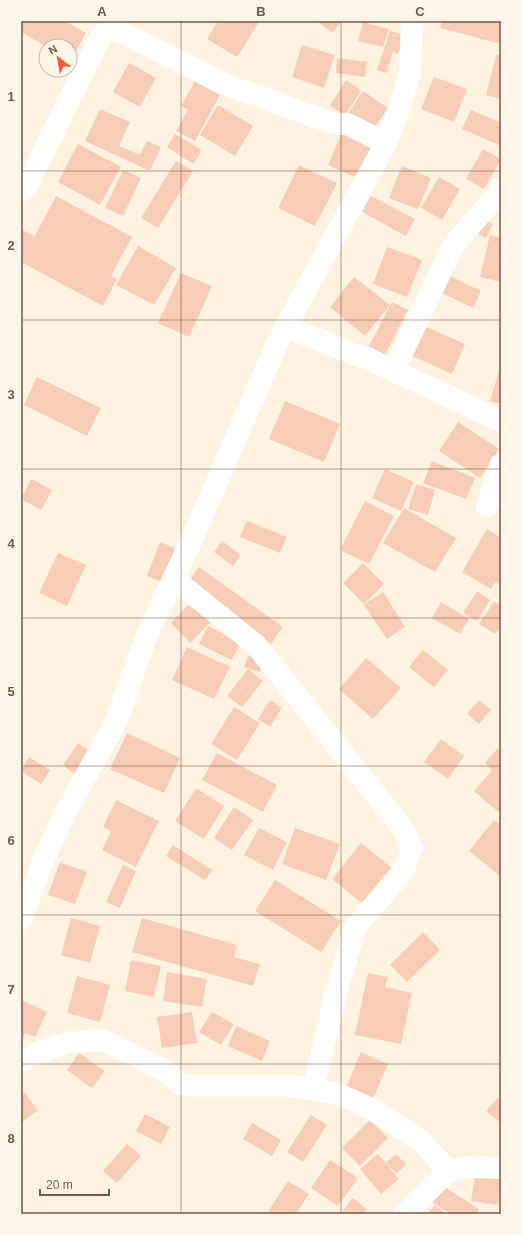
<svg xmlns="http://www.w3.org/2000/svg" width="522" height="1235" viewBox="0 0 522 1235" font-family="Arial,sans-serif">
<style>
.building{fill:#f7cdb6}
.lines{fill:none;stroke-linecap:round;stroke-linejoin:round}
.minor{stroke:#fff;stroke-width:22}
.grid{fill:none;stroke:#785645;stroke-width:1;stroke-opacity:0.55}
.neatline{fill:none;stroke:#785645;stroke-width:1.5}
.grid-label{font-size:13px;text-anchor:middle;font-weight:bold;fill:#785645}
</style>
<rect width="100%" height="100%" fill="#fff2e1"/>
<!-- building -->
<g class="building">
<polygon points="21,21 65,21 86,33 70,61 70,46 45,46 21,32"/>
<polygon points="218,21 260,21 237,57 207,39"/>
<polygon points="317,21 342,21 332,33"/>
<polygon points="442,21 501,21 501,44 440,28"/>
<polygon points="363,22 389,29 383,47 358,41"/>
<polygon points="390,31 404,35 398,54 393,52 386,73 377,70"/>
<polygon points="302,45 335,55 324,88 292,77"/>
<polygon points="496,55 501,56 501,99 486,95"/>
<polygon points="337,58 367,62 365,77 336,73"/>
<polygon points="129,63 156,78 140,107 113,92"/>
<polygon points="434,77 467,89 454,122 421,109"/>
<polygon points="346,80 361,90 345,115 330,106"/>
<polygon points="195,81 220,95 195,141 176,131 188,110 181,106"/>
<polygon points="363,91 388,108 372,131 348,114"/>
<polygon points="218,105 253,126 235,156 200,135"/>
<polygon points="100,109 130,122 119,146 140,155 147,141 161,147 150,171 85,141"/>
<polygon points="471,110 501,123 501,146 462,129"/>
<polygon points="343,130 373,142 357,178 328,165"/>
<polygon points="175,134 202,150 193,164 167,147"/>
<polygon points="78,144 121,167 100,205 58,182"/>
<polygon points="483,149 501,159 484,189 466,179"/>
<polygon points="176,161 193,171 158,228 141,218"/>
<polygon points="299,165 337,183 315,226 278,208"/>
<polygon points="402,166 431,178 418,209 389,198"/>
<polygon points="123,170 141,178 123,216 105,208"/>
<polygon points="439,177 460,189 442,220 421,208"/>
<polygon points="56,196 132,237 111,276 117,279 103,306 21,262 21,229 34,236 30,245"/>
<polygon points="371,196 415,219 406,236 362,212"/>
<polygon points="480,217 493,224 486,238 472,231"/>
<polygon points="490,235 501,238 501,282 480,277"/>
<polygon points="138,246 176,268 154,305 116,285"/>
<polygon points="387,247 422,260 407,297 373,284"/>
<polygon points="181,273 212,286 189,337 158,323"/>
<polygon points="448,275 481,291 473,308 440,292"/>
<polygon points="354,277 390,305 365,336 330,307"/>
<polygon points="392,302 408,310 385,355 369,346"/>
<polygon points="422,325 465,344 452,374 408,354"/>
<polygon points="501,364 501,404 490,401"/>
<polygon points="37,377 101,408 87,436 24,405"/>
<polygon points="285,401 340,424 324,462 269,439"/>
<polygon points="458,422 499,449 480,478 439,451"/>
<polygon points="432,461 475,478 466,499 423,483"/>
<polygon points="385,469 414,482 401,511 372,498"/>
<polygon points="31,479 52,490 41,510 21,499"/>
<polygon points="416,484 435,490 428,515 408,509"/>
<polygon points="365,501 394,516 369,564 340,550"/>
<polygon points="404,508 456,538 435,572 383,543"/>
<polygon points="247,521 287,537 280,553 240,537"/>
<polygon points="487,529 501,538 501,585 495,582 491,589 462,572"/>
<polygon points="222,541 241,555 233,566 214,552"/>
<polygon points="160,542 175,548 162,582 147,576"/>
<polygon points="58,553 86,565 67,606 39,593"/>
<polygon points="363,563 384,584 364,604 343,583"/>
<polygon points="199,567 283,627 271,644 187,583"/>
<polygon points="477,591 490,600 477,621 463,613"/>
<polygon points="383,592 405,627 387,639 364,605"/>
<polygon points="193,600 213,620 190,643 171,623"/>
<polygon points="494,601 501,606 501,626 495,634 479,624"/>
<polygon points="441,602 469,619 460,634 432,618"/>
<polygon points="208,626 241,643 232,660 199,644"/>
<polygon points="187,647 230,667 214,699 172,680"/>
<polygon points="423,650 448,670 434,687 409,667"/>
<polygon points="248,656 264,661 260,672 244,667"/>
<polygon points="366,658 401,688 373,719 339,689"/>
<polygon points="248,669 263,681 242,707 227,696"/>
<polygon points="270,700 282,708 270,727 258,719"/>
<polygon points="479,700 491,710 479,724 467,714"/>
<polygon points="234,707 260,723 237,760 211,744"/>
<polygon points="127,733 180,758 164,793 110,769"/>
<polygon points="441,739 464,756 448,779 424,762"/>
<polygon points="78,743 91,752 74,774 63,765"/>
<polygon points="498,748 501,750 501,814 474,791 492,770 485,763"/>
<polygon points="217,753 277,785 263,812 202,780"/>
<polygon points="29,757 50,770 41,784 21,771"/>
<polygon points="196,788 224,806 204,839 175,821"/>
<polygon points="116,800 159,821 136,867 102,850 111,831 103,827"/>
<polygon points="234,807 253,820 232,850 214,838"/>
<polygon points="494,820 501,825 501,877 469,851"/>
<polygon points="259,828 287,842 273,870 244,855"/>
<polygon points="295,828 340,844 326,880 282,864"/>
<polygon points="361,843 395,870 367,907 332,879"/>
<polygon points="173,845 212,870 205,880 166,856"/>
<polygon points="60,862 87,872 75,904 48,895"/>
<polygon points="123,865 136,871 120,908 106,902"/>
<polygon points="275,880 341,921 321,952 255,911"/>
<polygon points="71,918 100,926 90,963 61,955"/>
<polygon points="142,918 237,945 234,957 260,964 253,986 132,952"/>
<polygon points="423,932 440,950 407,982 390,965"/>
<polygon points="131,960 161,966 154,997 125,991"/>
<polygon points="167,972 207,979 202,1007 163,1001"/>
<polygon points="368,973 388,977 385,987 412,993 401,1044 355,1035"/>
<polygon points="77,976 110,985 100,1022 67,1013"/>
<polygon points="21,1000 47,1012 35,1037 25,1033 21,1043"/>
<polygon points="192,1012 197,1043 162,1048 157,1017"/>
<polygon points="212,1012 234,1024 221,1045 199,1032"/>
<polygon points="236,1026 270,1041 262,1061 228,1046"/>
<polygon points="361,1052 388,1064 373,1099 346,1088"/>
<polygon points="79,1053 105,1071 92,1088 67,1070"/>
<polygon points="23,1091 38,1110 21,1123 21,1092"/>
<polygon points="498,1098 501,1100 501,1123 486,1111"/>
<polygon points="145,1114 170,1127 161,1144 136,1131"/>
<polygon points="311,1115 327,1125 303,1162 287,1152"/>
<polygon points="370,1120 388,1138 360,1166 342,1148"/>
<polygon points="252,1123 281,1140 272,1156 243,1139"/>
<polygon points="127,1144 141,1156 117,1183 103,1171"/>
<polygon points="378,1154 399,1179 381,1194 360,1169"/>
<polygon points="395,1154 406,1164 397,1174 386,1163"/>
<polygon points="330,1160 358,1178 338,1206 311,1188"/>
<polygon points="476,1169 501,1173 498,1205 471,1201"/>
<polygon points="288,1181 309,1194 296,1214 271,1214 268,1212"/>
<polygon points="443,1186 479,1209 476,1214 451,1214 432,1202"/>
<polygon points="353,1198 367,1209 363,1214 345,1214 342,1212"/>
<polygon points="435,1205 445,1214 427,1214"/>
</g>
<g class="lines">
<!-- minor -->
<g class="minor">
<polyline points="21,192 25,189 102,34 111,29 121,32 224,84 335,124 347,124 386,143"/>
<polyline points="285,327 368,359 501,421"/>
<polyline points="394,370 453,246 495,197 501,188"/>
<polyline points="487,506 501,464"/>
<polyline points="174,579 256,645 404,830 412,848 403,871 355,928 336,993 313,1089"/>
<polyline points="21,920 41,866 63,817 117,720 146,637 188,548 279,339 386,143 400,106 410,72 412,21"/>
<polyline points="21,1061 50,1048 71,1042 103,1040 163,1070 181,1084 191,1086 295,1086 338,1094 370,1108 421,1141 448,1171"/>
<polyline points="405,1214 448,1171 470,1167 501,1168"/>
</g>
</g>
<!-- grid -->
<path class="grid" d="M181,21V1214M341,21V1214M21,171H501M21,320H501M21,469H501M21,618H501M21,766H501M21,915H501M21,1064H501"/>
<!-- border -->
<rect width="522" height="1235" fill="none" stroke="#fff6e9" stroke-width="44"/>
<!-- north arrow -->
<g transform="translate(58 58) rotate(328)"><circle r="19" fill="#fff6e9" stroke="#c9b6a7"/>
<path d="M0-3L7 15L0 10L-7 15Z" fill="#f55d39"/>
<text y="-6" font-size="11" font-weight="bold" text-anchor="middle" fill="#785645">N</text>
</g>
<!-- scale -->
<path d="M40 1189v6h69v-6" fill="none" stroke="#785645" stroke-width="2"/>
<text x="46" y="1189" font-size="12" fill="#785645" stroke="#fff6e9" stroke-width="3" paint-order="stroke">20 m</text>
<rect x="22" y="22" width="478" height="1191" class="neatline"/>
<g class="grid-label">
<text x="102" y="16">A</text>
<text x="261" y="16">B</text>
<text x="420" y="16">C</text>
<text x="11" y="101">1</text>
<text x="11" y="250">2</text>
<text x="11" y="399">3</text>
<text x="11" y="548">4</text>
<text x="11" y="696">5</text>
<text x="11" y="845">6</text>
<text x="11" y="994">7</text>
<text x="11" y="1143">8</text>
</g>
</svg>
